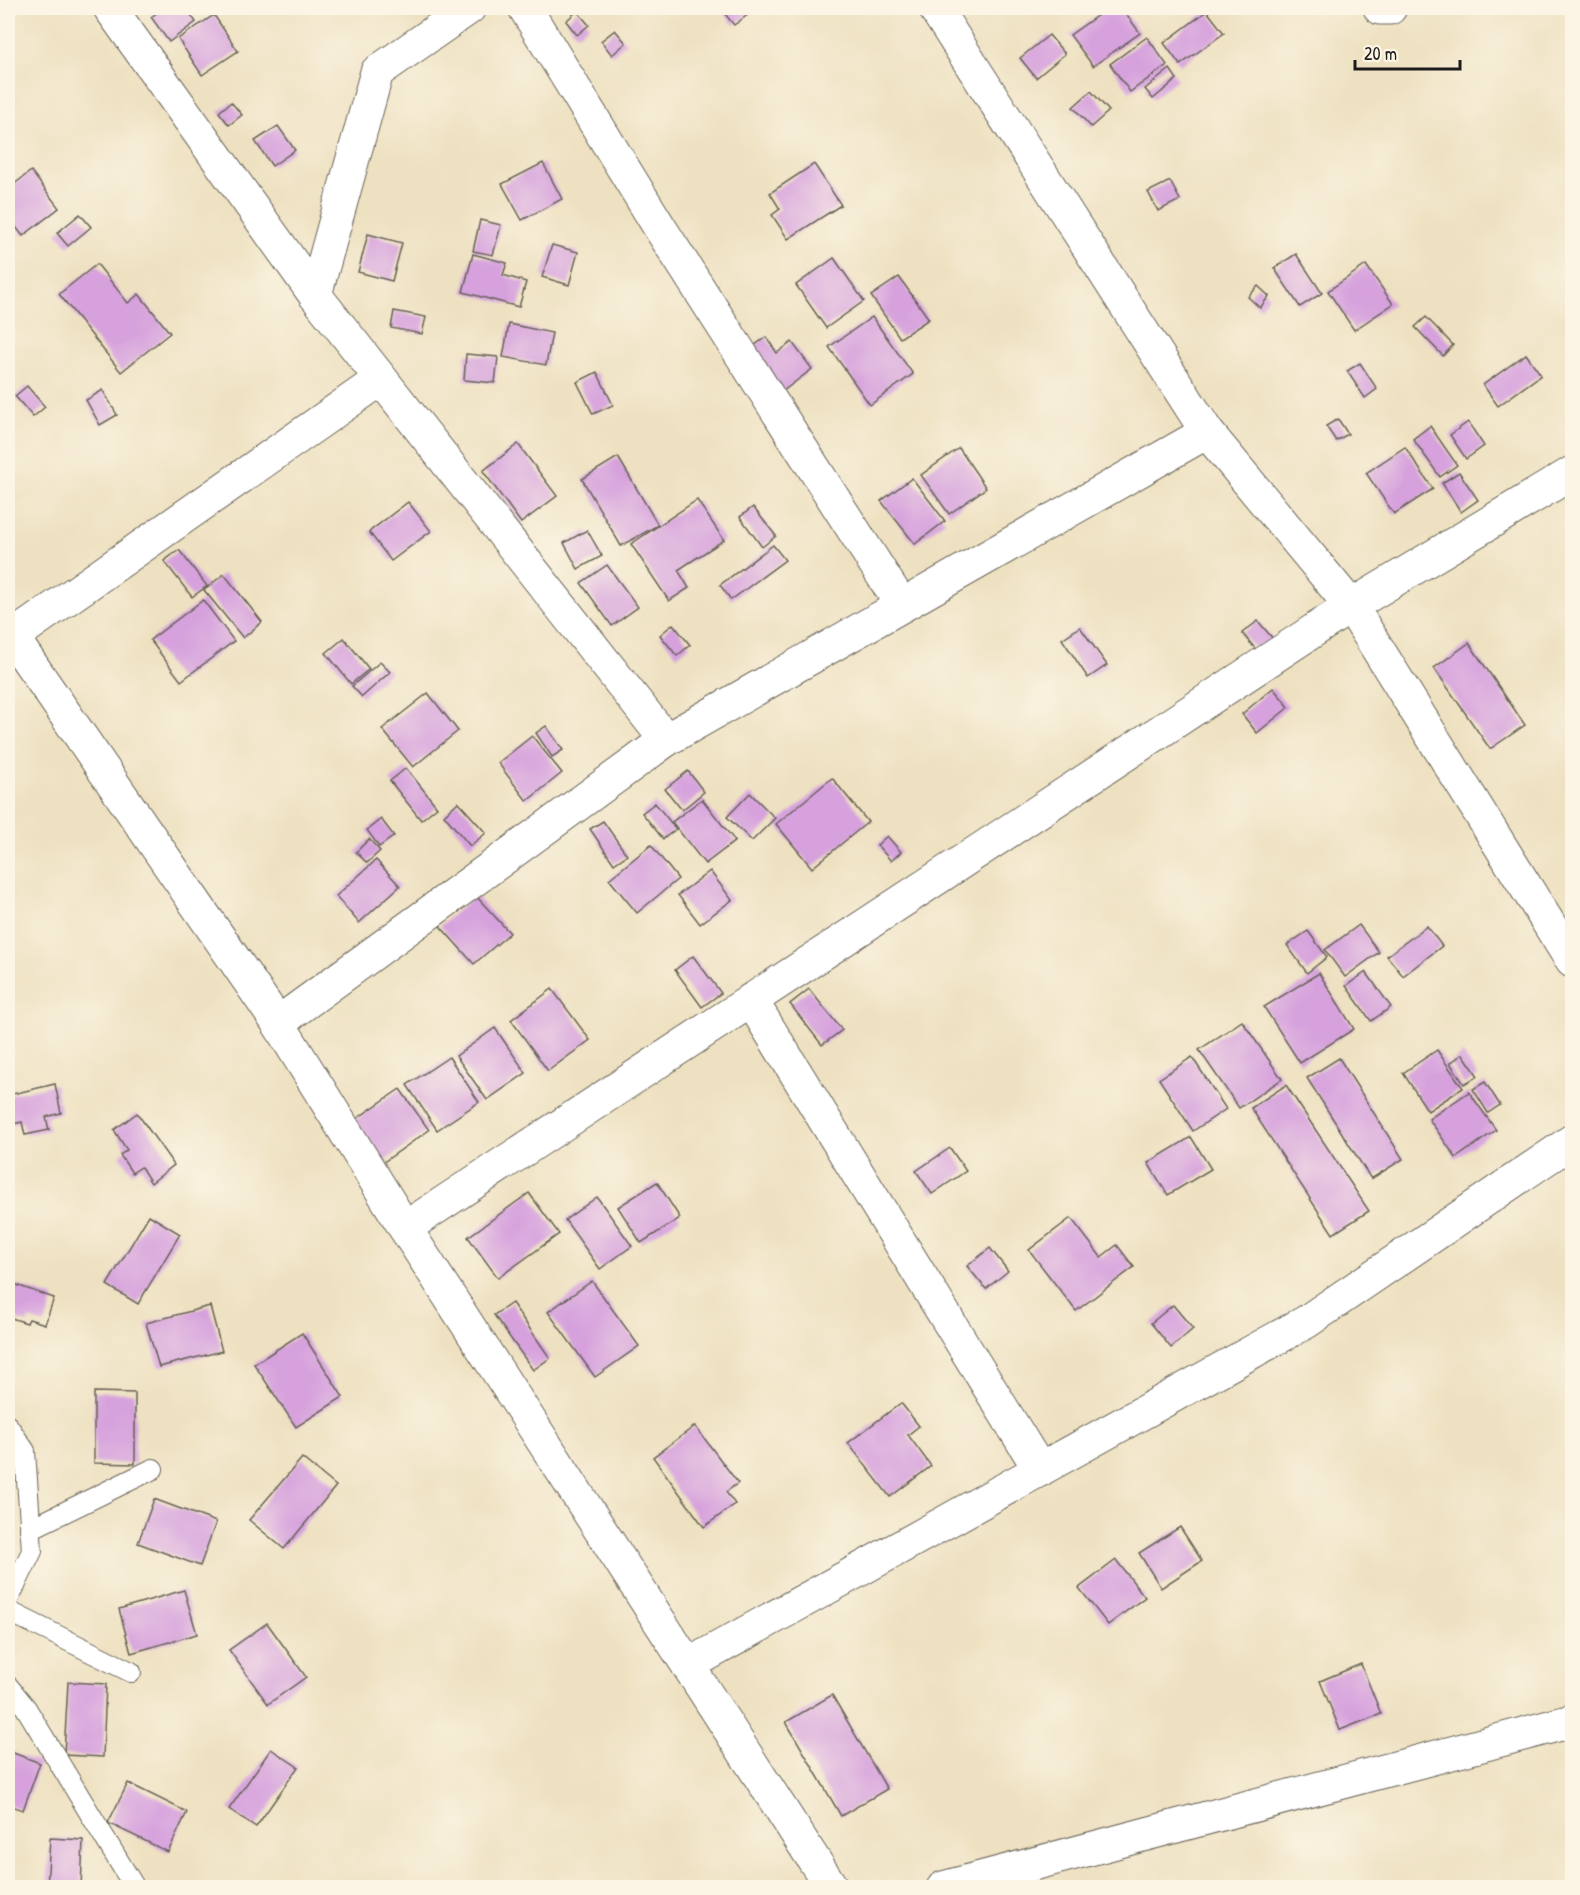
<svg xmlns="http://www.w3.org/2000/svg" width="1580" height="1895" viewBox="0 0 1580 1895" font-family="'Patrick Hand',sans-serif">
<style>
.building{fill:#d6a1dd}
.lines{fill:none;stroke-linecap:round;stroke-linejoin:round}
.lane-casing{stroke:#666156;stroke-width:22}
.street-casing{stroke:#666156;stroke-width:35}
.lane{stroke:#fff;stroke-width:20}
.street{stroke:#fff;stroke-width:33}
</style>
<rect width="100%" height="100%" fill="#fcf5e5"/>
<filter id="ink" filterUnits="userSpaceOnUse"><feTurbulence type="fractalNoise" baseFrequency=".0167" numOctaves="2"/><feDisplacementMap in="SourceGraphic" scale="12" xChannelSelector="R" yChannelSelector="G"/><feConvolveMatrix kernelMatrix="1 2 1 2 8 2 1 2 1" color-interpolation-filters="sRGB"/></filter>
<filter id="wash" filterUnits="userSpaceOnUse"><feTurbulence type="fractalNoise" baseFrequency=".008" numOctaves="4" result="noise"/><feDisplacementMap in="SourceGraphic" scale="24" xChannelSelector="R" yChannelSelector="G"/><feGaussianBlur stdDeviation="1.35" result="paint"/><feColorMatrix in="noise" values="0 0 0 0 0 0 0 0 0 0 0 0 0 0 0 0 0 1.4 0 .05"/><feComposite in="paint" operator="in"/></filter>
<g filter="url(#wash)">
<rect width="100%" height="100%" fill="#eee1c1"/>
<g id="blocks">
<!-- building -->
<g class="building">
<polygon points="164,8 186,8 196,22 169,42 151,17"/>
<polygon points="720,8 757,8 734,25"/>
<polygon points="1108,8 1122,8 1140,33 1093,66 1070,35"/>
<polygon points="577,11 589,25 577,35 566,21"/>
<polygon points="1207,11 1224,33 1180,65 1164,43"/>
<polygon points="214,15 238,51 202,75 178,39"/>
<polygon points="615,30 626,43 612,55 601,41"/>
<polygon points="1049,35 1065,54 1036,78 1020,58"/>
<polygon points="1147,37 1167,65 1130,92 1110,64"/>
<polygon points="1170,69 1177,79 1153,99 1145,89"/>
<polygon points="1091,91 1109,111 1091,127 1073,107"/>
<polygon points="231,102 242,115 229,125 219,112"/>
<polygon points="278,126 295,150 272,166 255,141"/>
<polygon points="543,163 562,199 522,220 502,184"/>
<polygon points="814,164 841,205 788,239 772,215 780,209 770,193"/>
<polygon points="31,171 59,208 23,236 8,217 8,189"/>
<polygon points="1170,181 1180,200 1158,211 1148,192"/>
<polygon points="80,214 91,227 68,246 57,233"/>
<polygon points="480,220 501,225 493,255 473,251"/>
<polygon points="368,234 402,243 392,281 358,272"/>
<polygon points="552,245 578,252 569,285 542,277"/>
<polygon points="473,254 507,263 503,275 526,282 519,307 463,292"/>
<polygon points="1296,254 1322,293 1300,307 1274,268"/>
<polygon points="834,258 864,301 826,328 796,285"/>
<polygon points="97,264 128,303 139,294 170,333 121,372 59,294"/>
<polygon points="1366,265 1393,304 1354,330 1328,291"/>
<polygon points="899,277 929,319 900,338 871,296"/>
<polygon points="1258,286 1269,296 1260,308 1248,297"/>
<polygon points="394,311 426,317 422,334 391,328"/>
<polygon points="872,317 913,374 870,405 829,347"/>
<polygon points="1426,317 1453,345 1443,356 1415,327"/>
<polygon points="509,324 552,333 546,365 503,357"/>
<polygon points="766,337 777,353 792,342 812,369 779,394 747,351"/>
<polygon points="466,354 498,357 495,383 464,380"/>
<polygon points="1526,354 1541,375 1498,406 1483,385"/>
<polygon points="1360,363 1377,389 1365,398 1347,371"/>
<polygon points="597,372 613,405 593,414 577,382"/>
<polygon points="27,386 45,407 33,417 15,396"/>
<polygon points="103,390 117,415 100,425 86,400"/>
<polygon points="1338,419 1348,434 1336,441 1326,426"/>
<polygon points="1468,422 1484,446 1466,459 1450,435"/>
<polygon points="1430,426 1457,465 1440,477 1413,439"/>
<polygon points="518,444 557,496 521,523 483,471"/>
<polygon points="1405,447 1433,489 1394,514 1366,473"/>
<polygon points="959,448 986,488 949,514 921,475"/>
<polygon points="618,457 658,525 621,546 582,479"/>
<polygon points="1459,472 1478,500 1461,512 1442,483"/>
<polygon points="912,478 945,521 915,544 881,501"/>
<polygon points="697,500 724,540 678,570 689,588 669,601 631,544"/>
<polygon points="408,502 431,531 391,561 369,532"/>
<polygon points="753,507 776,536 762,547 740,517"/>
<polygon points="587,530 602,556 578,569 564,543"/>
<polygon points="773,545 785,560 731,600 720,585"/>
<polygon points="179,550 207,586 192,597 164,561"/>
<polygon points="607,565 638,607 612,626 581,583"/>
<polygon points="224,574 262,622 243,638 204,590"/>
<polygon points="203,600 234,641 181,681 150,640"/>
<polygon points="1258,621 1274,640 1258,652 1242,633"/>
<polygon points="673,624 690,645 677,656 660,635"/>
<polygon points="1080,627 1107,665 1088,678 1062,639"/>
<polygon points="344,638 369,669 351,684 326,653"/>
<polygon points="1469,643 1525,725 1490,749 1434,668"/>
<polygon points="380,662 390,672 362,697 352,686"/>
<polygon points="1273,688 1289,707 1257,733 1242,714"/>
<polygon points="428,693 458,731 413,767 382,729"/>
<polygon points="546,726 563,750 552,757 536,733"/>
<polygon points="532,736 562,773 527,801 498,763"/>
<polygon points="406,768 437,807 421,820 390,781"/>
<polygon points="688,771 704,792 682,810 665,789"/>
<polygon points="832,778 868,822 812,868 776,824"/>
<polygon points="750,793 775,818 752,841 727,817"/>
<polygon points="702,799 735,841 705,864 672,822"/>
<polygon points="458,802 486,833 470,846 444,815"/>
<polygon points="655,803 676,829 663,839 642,813"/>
<polygon points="381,819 394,836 379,847 367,830"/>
<polygon points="603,821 627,855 614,864 590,829"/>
<polygon points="887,836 901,852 891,861 877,845"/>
<polygon points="369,839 380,851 367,863 356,852"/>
<polygon points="651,845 678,879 637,913 609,879"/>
<polygon points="376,860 400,886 359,923 336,896"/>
<polygon points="710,871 732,900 700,924 678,895"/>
<polygon points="475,895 510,933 474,964 440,926"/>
<polygon points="1359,925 1379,952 1345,977 1325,950"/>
<polygon points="1427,926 1442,946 1403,976 1387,956"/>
<polygon points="1308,931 1327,957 1307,973 1287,945"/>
<polygon points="693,956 721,993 702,1007 675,970"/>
<polygon points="1366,972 1391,1007 1371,1021 1346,986"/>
<polygon points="1319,973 1354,1029 1300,1063 1264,1007"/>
<polygon points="552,989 590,1040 548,1071 511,1020"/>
<polygon points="809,989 842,1030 822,1045 790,1004"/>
<polygon points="1242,1021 1282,1079 1239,1108 1199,1050"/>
<polygon points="495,1028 526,1073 487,1100 456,1056"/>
<polygon points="1437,1050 1463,1088 1428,1111 1403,1073"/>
<polygon points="1463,1054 1478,1076 1464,1084 1450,1063"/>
<polygon points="449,1057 479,1102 437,1130 407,1085"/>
<polygon points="1192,1057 1226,1109 1193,1131 1159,1079"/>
<polygon points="1339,1058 1403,1159 1371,1179 1307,1078"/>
<polygon points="1485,1082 1500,1105 1488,1113 1473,1089"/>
<polygon points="55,1084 61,1113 46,1117 49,1130 25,1135 22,1122 9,1125 8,1095"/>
<polygon points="1286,1085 1369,1211 1333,1234 1251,1108"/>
<polygon points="400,1089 429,1130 375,1168 346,1126"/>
<polygon points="1469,1092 1496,1130 1456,1158 1429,1119"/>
<polygon points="137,1113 174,1165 151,1183 141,1167 132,1173 120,1155 127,1150 114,1130"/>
<polygon points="1191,1137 1211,1169 1168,1195 1148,1163"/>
<polygon points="950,1148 966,1171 932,1194 916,1171"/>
<polygon points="657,1182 680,1218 641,1243 618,1207"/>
<polygon points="529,1193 559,1234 498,1278 468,1237"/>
<polygon points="597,1197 632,1246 600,1269 565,1220"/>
<polygon points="149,1215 180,1234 138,1304 107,1285"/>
<polygon points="1071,1218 1101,1257 1117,1245 1134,1267 1076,1311 1029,1250"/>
<polygon points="990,1248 1008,1271 986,1289 967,1266"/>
<polygon points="592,1281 639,1346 595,1377 548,1312"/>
<polygon points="8,1282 54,1298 45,1324 29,1319 27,1323 8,1317"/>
<polygon points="512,1303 550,1358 533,1370 494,1315"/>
<polygon points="1173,1305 1193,1329 1171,1348 1151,1323"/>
<polygon points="210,1306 222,1351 159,1367 146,1323"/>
<polygon points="302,1333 343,1397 296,1427 254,1364"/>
<polygon points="94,1392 135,1393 135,1464 94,1463"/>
<polygon points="901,1403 919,1426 908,1435 931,1466 890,1497 848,1443"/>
<polygon points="695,1426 738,1483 726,1492 735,1504 704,1527 653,1457"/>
<polygon points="302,1458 336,1486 284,1549 249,1520"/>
<polygon points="154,1499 216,1522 200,1566 138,1543"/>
<polygon points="1180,1527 1202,1561 1161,1588 1139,1553"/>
<polygon points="1116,1560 1145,1597 1108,1625 1079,1588"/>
<polygon points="184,1590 197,1634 131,1653 119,1609"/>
<polygon points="267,1623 306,1677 268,1704 229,1650"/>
<polygon points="1361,1664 1381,1714 1340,1730 1320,1681"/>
<polygon points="68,1682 106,1684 103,1757 64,1755"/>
<polygon points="832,1695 887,1789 841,1816 786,1722"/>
<polygon points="271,1749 298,1767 256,1827 229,1809"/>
<polygon points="8,1751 40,1763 23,1810 8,1805"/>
<polygon points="128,1783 187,1812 168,1852 108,1823"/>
<polygon points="50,1838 83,1840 81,1888 47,1888"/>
</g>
</g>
</g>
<g filter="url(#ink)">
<use href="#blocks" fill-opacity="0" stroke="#666156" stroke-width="1.5"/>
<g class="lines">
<defs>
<g id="lane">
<polyline points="8,1426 25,1451 32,1551 8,1600"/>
<polyline points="30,1529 153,1469"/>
<polyline points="8,1611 131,1672"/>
<polyline points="8,1686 26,1708 135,1888"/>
</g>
<g id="street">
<polyline points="110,8 315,295 666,740"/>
<polyline points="525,8 660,228 901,604"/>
<polyline points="935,8 1207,432 1351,606 1572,961"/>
<polyline points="1380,8 1390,8"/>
<polyline points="315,295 377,72 469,8"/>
<polyline points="8,631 278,1023"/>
<polyline points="8,640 381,379"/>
<polyline points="751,1000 1040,1470"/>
<polyline points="405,1228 1351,606 1572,473"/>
<polyline points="688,1665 1306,1322 1572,1141"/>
<polyline points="832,1888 405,1228 278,1023 666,740 1207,432"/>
<polyline points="943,1888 1572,1721"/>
</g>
</defs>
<!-- lane casing -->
<use href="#lane" class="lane-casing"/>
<!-- street casing -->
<use href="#street" class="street-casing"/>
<!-- lane -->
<use href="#lane" class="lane"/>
<!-- street -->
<use href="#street" class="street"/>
</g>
</g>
<!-- margin -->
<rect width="1580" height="1895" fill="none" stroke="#fcf5e5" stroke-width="30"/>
<!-- scale -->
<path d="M1355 60v9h105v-9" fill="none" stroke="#1c1c1c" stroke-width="3"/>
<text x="1364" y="60" font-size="18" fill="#1c1c1c" stroke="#fcf5e5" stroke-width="4.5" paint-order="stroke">20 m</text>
</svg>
